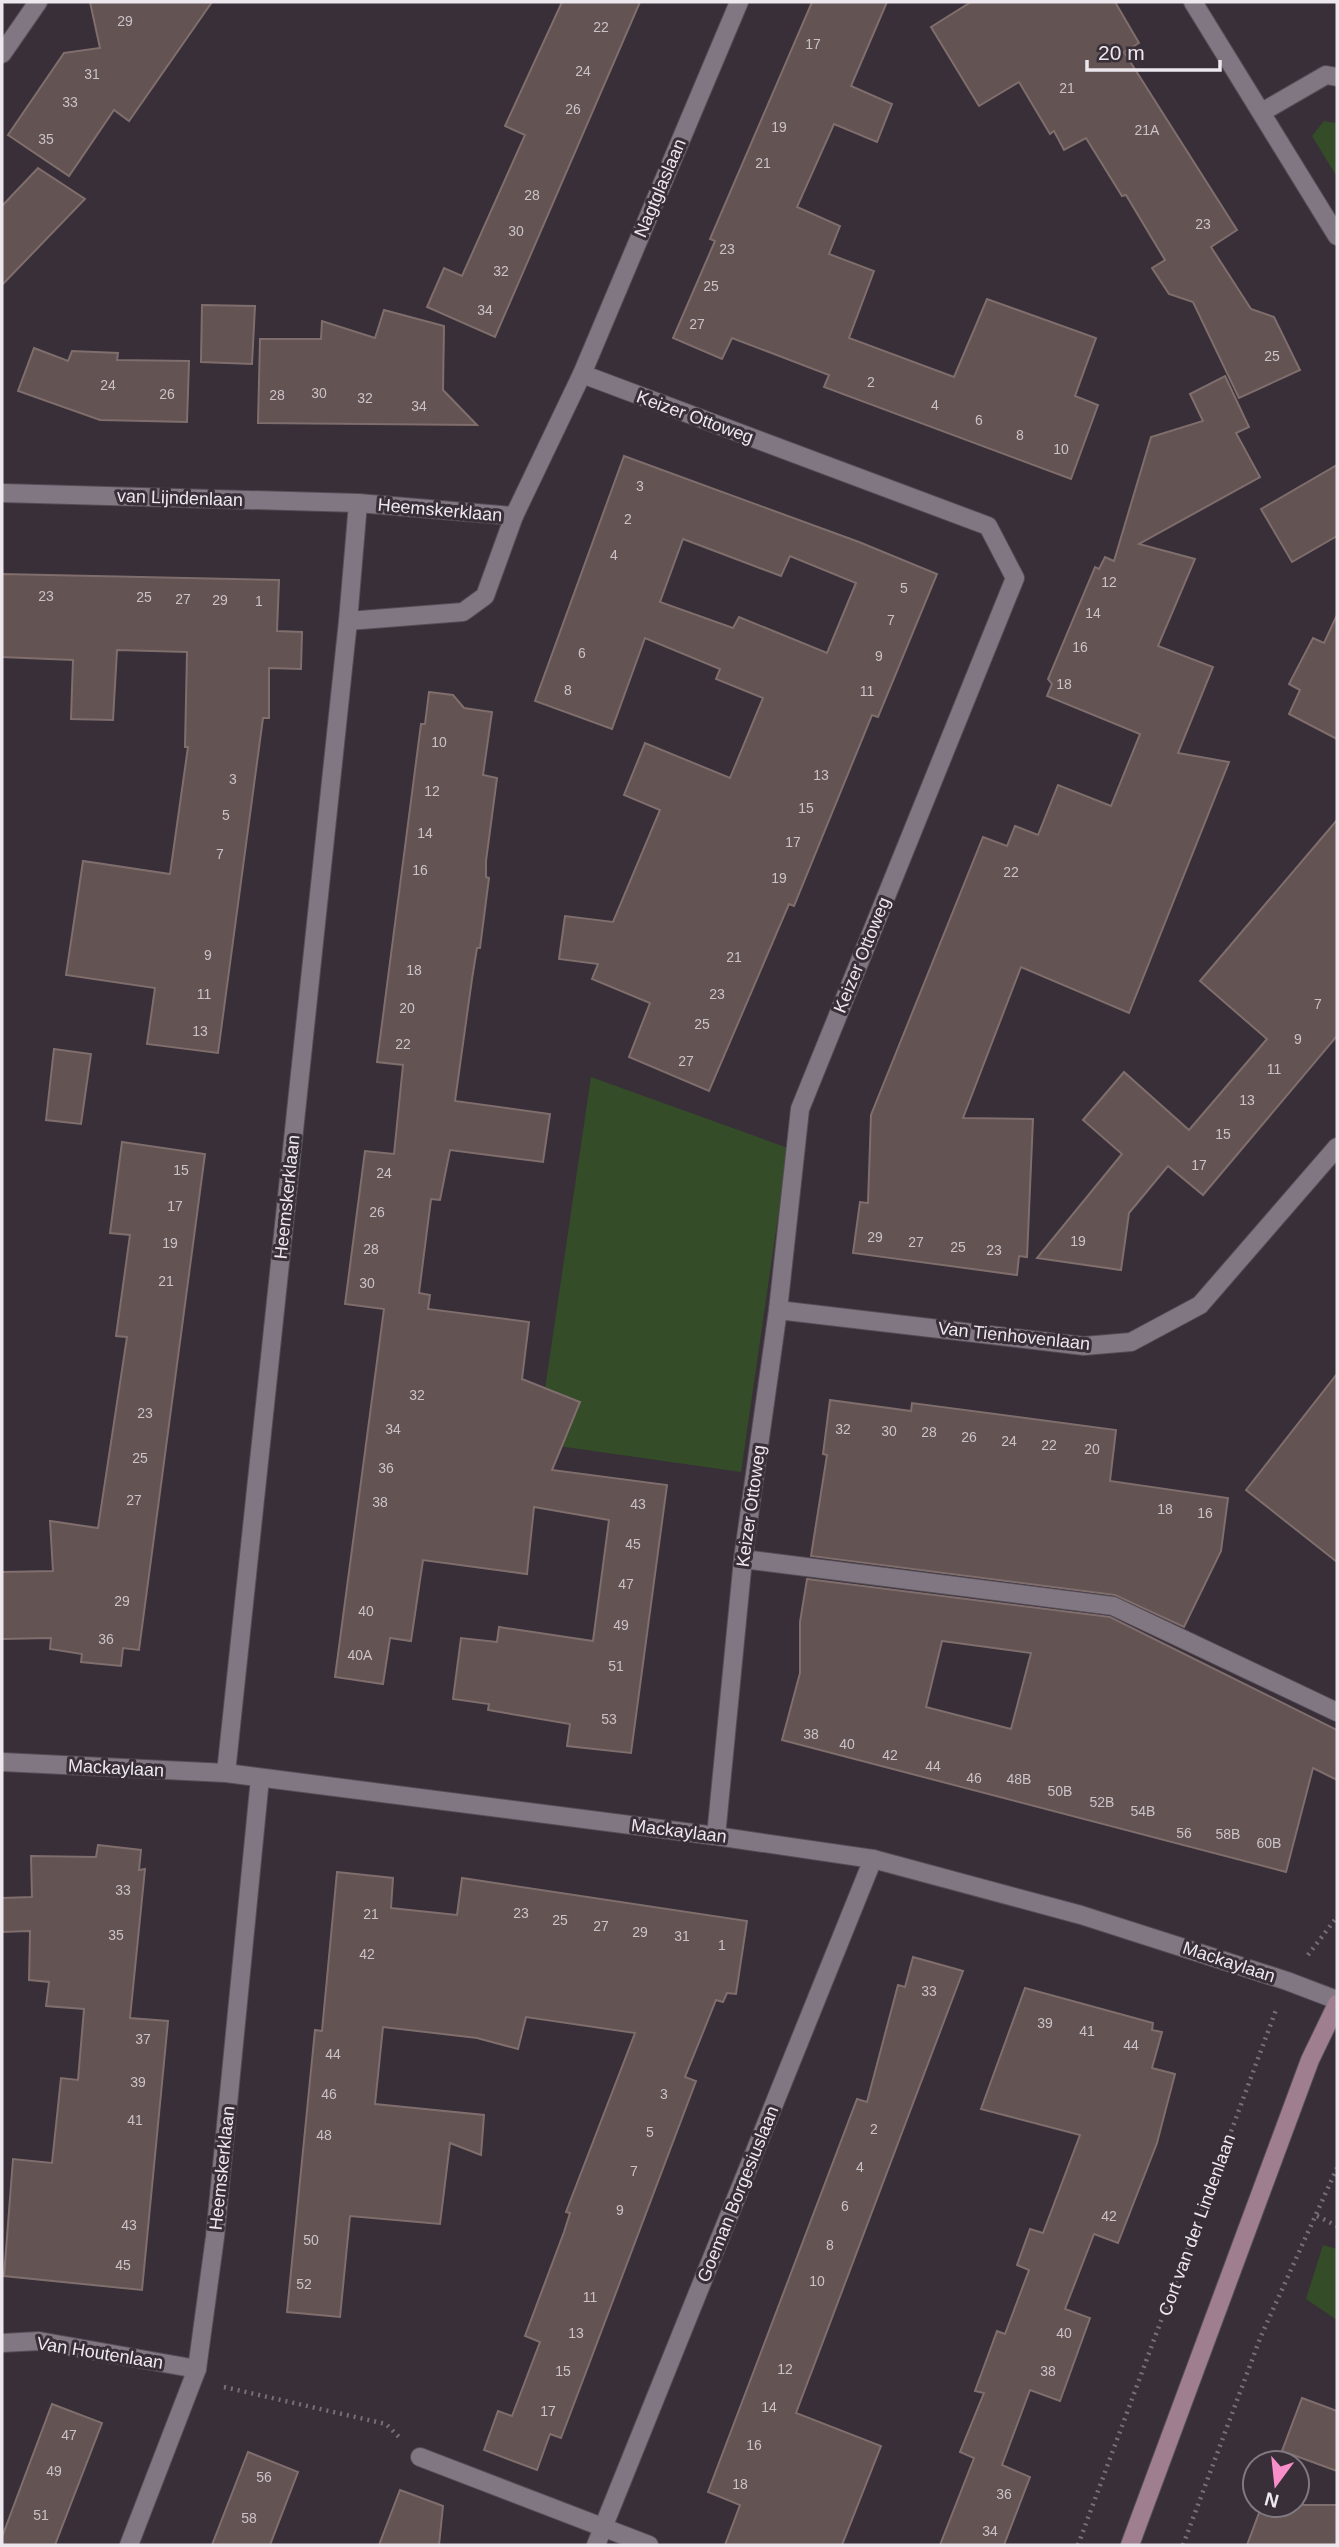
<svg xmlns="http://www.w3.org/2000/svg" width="1339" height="2547" viewBox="0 0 1339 2547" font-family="Arial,sans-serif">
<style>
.green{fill:#354c28}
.building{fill:#635352;stroke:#7f6e6c;stroke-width:2;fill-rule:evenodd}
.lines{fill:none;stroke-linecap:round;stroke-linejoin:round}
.service-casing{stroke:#554d56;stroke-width:20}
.minor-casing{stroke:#554d56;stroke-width:20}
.secondary-casing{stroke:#554d56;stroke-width:20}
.path{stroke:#776f78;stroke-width:4.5;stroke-dasharray:2 5;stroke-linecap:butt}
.service{stroke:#817783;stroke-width:18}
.minor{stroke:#817783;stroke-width:18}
.secondary{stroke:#9f7f8f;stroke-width:18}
.labels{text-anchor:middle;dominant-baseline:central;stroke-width:6;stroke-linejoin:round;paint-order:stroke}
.number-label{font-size:14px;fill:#cac2c7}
.street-label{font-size:18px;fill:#ede7ee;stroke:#382f39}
</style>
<rect width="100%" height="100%" fill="#382f39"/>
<!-- green -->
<g class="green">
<polygon points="1324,121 1337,123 1337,177 1312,136"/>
<polygon points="591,1077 788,1148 741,1472 537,1443"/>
<polygon points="1323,2245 1337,2249 1337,2320 1306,2299"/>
</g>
<!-- building -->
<g class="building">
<polygon points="90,2 212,2 129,121 114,110 69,176 8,135 64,53 100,48"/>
<polygon points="562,2 640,2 495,337 427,307 444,268 462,276 525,135 505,126"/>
<polygon points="812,2 887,2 851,86 892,104 877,142 834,124 797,207 840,226 829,254 874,271 849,338 954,377 987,299 1096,338 1075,396 1098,405 1071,479 824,387 829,375 732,338 722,359 673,338 715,241 710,239"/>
<polygon points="971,2 1115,2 1139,43 1124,52 1237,230 1211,247 1251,309 1274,317 1300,370 1239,398 1193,302 1169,294 1152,268 1165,260 1126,195 1122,196 1086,138 1064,150 1054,131 1050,134 1019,82 979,106 931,27"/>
<polygon points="38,168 85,199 2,285 2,206"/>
<polygon points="202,305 255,306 252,364 201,362"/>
<polygon points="384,310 444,326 443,390 477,425 258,423 260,339 321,339 322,321 375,338"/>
<polygon points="34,348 68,361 72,351 118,353 117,360 189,361 187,422 100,420 18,391"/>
<polygon points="1225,376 1249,427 1236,433 1260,477 1139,544 1195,559 1158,646 1213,667 1178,753 1229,762 1129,1013 1021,967 963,1118 1033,1119 1027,1257 1019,1256 1017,1275 853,1253 860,1202 868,1203 871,1115 983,837 1007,846 1015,826 1038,835 1058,785 1111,806 1140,734 1047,696 1052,684 1048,679 1095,567 1099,569 1105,557 1114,561 1151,437 1203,421 1190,394"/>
<path d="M624,456L859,542L937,574L878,717L872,715L794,906L789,904L709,1091L629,1057L650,1003L592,979L598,964L559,959L565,916L613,922L660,810L624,795L645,743L730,778L763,698L716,679L720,669L645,638L612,729L535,701ZM683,539L781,576L790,556L856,583L827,653L739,617L733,628L660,602Z"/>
<polygon points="1337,465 1337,536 1292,562 1261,509"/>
<polygon points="2,574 279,580 277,631 302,632 301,669 269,668 269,718 263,718 218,1053 147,1044 155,988 66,975 83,861 170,874 188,747 185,747 187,652 117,650 113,720 71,719 73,660 2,657"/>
<polygon points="1337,615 1337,739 1289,714 1300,690 1289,684 1313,638 1324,643"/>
<polygon points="429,692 453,695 464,708 492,712 483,775 497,778 486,861 486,877 489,878 480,948 477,948 472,979 455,1101 550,1114 543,1162 450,1150 440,1200 431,1199 419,1293 430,1295 428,1309 529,1322 522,1379 580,1402 552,1470 667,1485 631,1753 567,1746 570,1724 488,1710 489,1704 453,1699 461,1638 497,1642 499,1627 593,1641 609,1520 534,1507 527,1574 423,1560 411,1641 390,1638 383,1684 335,1677 384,1309 345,1304 365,1151 394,1154 403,1065 377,1062 421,724 425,724"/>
<polygon points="1337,820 1337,1036 1203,1195 1168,1166 1129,1213 1121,1270 1037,1258 1122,1154 1083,1120 1124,1072 1189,1130 1267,1039 1200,981"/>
<polygon points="54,1049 91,1054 81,1124 46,1120"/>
<polygon points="122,1142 205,1154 139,1650 123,1648 121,1666 81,1662 82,1654 50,1649 51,1638 2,1639 2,1572 53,1571 50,1521 98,1528 127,1337 116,1336 130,1235 110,1233"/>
<polygon points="1337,1374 1337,1562 1246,1490"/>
<polygon points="830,1400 911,1411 912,1403 1116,1430 1110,1481 1228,1498 1221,1551 1184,1627 1115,1595 811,1556 827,1455 823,1454"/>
<path d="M807,1579L1110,1617L1337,1730V1780L1313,1768L1286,1872L782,1740L800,1673V1622ZM942,1641L1031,1653L1011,1729L926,1707Z"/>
<polygon points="98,1845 141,1850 139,1870 145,1869 130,2018 168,2021 142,2290 4,2276 13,2159 52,2163 61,2078 78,2080 84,2009 46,2006 49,1982 29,1980 30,1931 2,1932 2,1898 32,1897 31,1856 96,1857"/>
<polygon points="337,1872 393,1878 391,1908 457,1915 462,1878 747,1921 736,1994 727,1993 723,2002 716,2000 685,2077 696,2081 561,2438 550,2434 537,2470 484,2450 498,2411 512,2416 540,2342 525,2336 564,2232 570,2213 566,2212 635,2033 526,2017 518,2049 477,2038 383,2027 375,2104 484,2115 481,2155 450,2143 440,2224 350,2216 340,2317 287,2312 315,2030 322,2031"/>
<polygon points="913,1957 963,1971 796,2413 881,2446 842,2545 725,2545 740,2505 708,2492 857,2099 867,2102 898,1985 905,1987"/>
<polygon points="1025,1988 1153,2023 1152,2030 1162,2032 1152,2068 1175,2074 1157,2143 1118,2243 1094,2234 1065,2309 1090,2318 1060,2401 1030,2390 1002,2465 1030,2477 1004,2545 940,2545 974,2458 960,2452 984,2393 975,2391 997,2331 1005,2334 1029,2270 1017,2265 1030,2229 1043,2233 1080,2135 981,2109"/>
<polygon points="1302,2398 1337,2411 1337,2471 1282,2451"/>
<polygon points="52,2404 102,2423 55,2545 2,2545 2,2537"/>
<polygon points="248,2452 298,2472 270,2545 212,2545"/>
<polygon points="400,2490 443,2506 439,2545 379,2545"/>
<polygon points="1262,2505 1337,2505 1337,2545 1247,2545"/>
</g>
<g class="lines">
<defs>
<g id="service">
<polyline points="743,1559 1113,1606 1337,1712"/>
<polyline points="420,2457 649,2545"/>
</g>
<g id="minor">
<polyline points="1193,2 1337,236"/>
<polyline points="2,54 38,2"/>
<polyline points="1262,112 1326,75 1337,77"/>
<polyline points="582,374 988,526 1015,578 800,1109 778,1310 743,1559 716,1836"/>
<polyline points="2,493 358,503"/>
<polyline points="348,621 463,612 485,596 514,516"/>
<polyline points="778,1310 1084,1346 1131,1342 1200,1305 1337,1147"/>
<polyline points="2,1762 226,1773 716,1836 873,1859 1081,1915 1287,1981 1337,2000"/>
<polyline points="226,1773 348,621 358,503 514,516 582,374 739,2"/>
<polyline points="2,2343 39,2341 197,2369"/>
<polyline points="129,2545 197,2369 215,2237 260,1778"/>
<polyline points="596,2545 873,1859"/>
</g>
<polyline id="secondary" points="1130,2545 1310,2060 1337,2004"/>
</defs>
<!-- service casing -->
<use href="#service" class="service-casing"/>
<!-- minor casing -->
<use href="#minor" class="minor-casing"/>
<!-- secondary casing -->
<use href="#secondary" class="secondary-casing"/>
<!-- path -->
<g class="path">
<polyline points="1308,1955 1337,1917"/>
<polyline points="1317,2216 1337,2226"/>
<polyline points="224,2387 386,2424 399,2437"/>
<polyline points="1078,2545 1276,2010"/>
<polyline points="1183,2545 1261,2336 1337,2168"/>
</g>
<!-- service -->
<use href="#service" class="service"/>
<!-- minor -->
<use href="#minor" class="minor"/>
<!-- secondary -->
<use href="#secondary" class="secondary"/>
</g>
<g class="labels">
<!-- number labels -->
<g class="number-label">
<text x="125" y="21">29</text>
<text x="601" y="27">22</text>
<text x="813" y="44">17</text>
<text x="583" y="71">24</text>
<text x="92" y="74">31</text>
<text x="1067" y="88">21</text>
<text x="70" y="102">33</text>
<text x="573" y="109">26</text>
<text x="779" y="127">19</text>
<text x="1147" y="130">21A</text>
<text x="46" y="139">35</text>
<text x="763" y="163">21</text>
<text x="532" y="195">28</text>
<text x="1203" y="224">23</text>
<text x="516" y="231">30</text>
<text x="727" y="249">23</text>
<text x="501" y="271">32</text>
<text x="711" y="286">25</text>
<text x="485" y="310">34</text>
<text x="697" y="324">27</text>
<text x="1272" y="356">25</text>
<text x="871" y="382">2</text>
<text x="108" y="385">24</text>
<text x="319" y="393">30</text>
<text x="167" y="394">26</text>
<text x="277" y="395">28</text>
<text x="365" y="398">32</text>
<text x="935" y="405">4</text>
<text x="419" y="406">34</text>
<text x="979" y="420">6</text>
<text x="1020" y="435">8</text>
<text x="1061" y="449">10</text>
<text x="640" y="486">3</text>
<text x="628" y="519">2</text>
<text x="614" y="555">4</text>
<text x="1109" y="582">12</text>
<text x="904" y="588">5</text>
<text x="46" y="596">23</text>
<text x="144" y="597">25</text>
<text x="183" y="599">27</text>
<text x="220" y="600">29</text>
<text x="259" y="601">1</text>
<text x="1093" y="613">14</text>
<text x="891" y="620">7</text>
<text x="1080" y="647">16</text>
<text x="582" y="653">6</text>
<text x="879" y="656">9</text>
<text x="1064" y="684">18</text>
<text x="568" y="690">8</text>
<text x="867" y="691">11</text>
<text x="439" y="742">10</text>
<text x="821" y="775">13</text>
<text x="233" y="779">3</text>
<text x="432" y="791">12</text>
<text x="806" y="808">15</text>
<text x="226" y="815">5</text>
<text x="425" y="833">14</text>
<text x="793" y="842">17</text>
<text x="220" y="854">7</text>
<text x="420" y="870">16</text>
<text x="1011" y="872">22</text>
<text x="779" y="878">19</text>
<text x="208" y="955">9</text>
<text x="734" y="957">21</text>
<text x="414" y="970">18</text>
<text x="204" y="994">11</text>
<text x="717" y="994">23</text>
<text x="1318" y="1004">7</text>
<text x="407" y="1008">20</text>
<text x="702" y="1024">25</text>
<text x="200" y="1031">13</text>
<text x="1298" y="1039">9</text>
<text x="403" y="1044">22</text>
<text x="686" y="1061">27</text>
<text x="1274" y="1069">11</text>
<text x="1247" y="1100">13</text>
<text x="1223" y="1134">15</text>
<text x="1199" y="1165">17</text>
<text x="181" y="1170">15</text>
<text x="384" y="1173">24</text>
<text x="175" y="1206">17</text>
<text x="377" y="1212">26</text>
<text x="875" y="1237">29</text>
<text x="1078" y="1241">19</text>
<text x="916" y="1242">27</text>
<text x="170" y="1243">19</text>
<text x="958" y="1247">25</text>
<text x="371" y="1249">28</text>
<text x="994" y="1250">23</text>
<text x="166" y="1281">21</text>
<text x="367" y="1283">30</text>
<text x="417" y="1395">32</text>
<text x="145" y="1413">23</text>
<text x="393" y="1429">34</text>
<text x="843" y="1429">32</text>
<text x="889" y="1431">30</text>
<text x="929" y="1432">28</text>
<text x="969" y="1437">26</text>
<text x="1009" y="1441">24</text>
<text x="1049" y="1445">22</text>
<text x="1092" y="1449">20</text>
<text x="140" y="1458">25</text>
<text x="386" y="1468">36</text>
<text x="134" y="1500">27</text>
<text x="380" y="1502">38</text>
<text x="638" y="1504">43</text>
<text x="1165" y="1509">18</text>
<text x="1205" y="1513">16</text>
<text x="633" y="1544">45</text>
<text x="626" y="1584">47</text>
<text x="122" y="1601">29</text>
<text x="366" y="1611">40</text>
<text x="621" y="1625">49</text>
<text x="106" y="1639">36</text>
<text x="360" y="1655">40A</text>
<text x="616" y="1666">51</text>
<text x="609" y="1719">53</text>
<text x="811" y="1734">38</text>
<text x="847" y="1744">40</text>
<text x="890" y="1755">42</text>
<text x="933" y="1766">44</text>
<text x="974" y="1778">46</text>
<text x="1019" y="1779">48B</text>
<text x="1060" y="1791">50B</text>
<text x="1102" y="1802">52B</text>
<text x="1143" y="1811">54B</text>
<text x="1184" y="1833">56</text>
<text x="1228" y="1834">58B</text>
<text x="1269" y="1843">60B</text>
<text x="123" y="1890">33</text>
<text x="521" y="1913">23</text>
<text x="371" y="1914">21</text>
<text x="560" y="1920">25</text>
<text x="601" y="1926">27</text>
<text x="640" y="1932">29</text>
<text x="116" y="1935">35</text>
<text x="682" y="1936">31</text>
<text x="722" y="1945">1</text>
<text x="367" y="1954">42</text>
<text x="929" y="1991">33</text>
<text x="1045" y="2023">39</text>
<text x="1087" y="2031">41</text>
<text x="143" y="2039">37</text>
<text x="1131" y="2045">44</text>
<text x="333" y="2054">44</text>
<text x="138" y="2082">39</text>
<text x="329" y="2094">46</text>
<text x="664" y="2094">3</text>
<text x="135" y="2120">41</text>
<text x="874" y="2129">2</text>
<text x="650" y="2132">5</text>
<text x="324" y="2135">48</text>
<text x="860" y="2167">4</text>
<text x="634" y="2171">7</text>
<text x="845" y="2206">6</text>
<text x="620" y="2210">9</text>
<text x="1109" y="2216">42</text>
<text x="129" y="2225">43</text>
<text x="311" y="2240">50</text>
<text x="830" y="2245">8</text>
<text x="123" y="2265">45</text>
<text x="817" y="2281">10</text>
<text x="304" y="2284">52</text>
<text x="590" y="2297">11</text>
<text x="576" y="2333">13</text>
<text x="1064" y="2333">40</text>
<text x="785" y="2369">12</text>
<text x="563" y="2371">15</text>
<text x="1048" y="2371">38</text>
<text x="769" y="2407">14</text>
<text x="548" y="2411">17</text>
<text x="69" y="2435">47</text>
<text x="754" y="2445">16</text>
<text x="54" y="2471">49</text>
<text x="264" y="2477">56</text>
<text x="740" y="2484">18</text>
<text x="1004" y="2494">36</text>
<text x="41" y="2515">51</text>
<text x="249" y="2518">58</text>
<text x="990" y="2531">34</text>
</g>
<!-- street labels -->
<g class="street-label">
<text transform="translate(660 188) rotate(-67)">Nagtglaslaan</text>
<text transform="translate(695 417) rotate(20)">Keizer Ottoweg</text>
<text transform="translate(180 498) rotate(2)">van Lijndenlaan</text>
<text transform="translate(440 510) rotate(5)">Heemskerklaan</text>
<text transform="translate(862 955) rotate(-68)">Keizer Ottoweg</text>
<text transform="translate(287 1197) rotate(-84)">Heemskerklaan</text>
<text transform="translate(1014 1336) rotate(6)">Van Tienhovenlaan</text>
<text transform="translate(751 1506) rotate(-82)">Keizer Ottoweg</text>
<text transform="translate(116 1768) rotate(3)">Mackaylaan</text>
<text transform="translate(679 1831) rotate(7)">Mackaylaan</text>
<text transform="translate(1229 1962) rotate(18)">Mackaylaan</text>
<text transform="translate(222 2168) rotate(-84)">Heemskerklaan</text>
<text transform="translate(738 2194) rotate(-68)">Goeman Borgesiuslaan</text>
<text transform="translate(1197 2225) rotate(-70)">Cort van der Lindenlaan</text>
<text transform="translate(100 2353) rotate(9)">Van Houtenlaan</text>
</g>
</g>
<!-- border -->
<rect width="1339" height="2547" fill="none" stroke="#ede7ee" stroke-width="7"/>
<!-- north arrow -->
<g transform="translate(1276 2484) rotate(195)"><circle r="33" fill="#382f39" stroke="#807981" stroke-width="2"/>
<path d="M0-5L12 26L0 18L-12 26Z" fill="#f98fca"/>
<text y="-10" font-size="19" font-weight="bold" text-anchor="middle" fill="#ede7ee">N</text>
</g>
<!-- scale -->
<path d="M1087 60v10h133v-10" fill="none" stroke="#ede7ee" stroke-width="3.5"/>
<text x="1098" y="60" font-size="21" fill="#ede7ee" stroke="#382f39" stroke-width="5" paint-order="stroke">20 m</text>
</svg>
